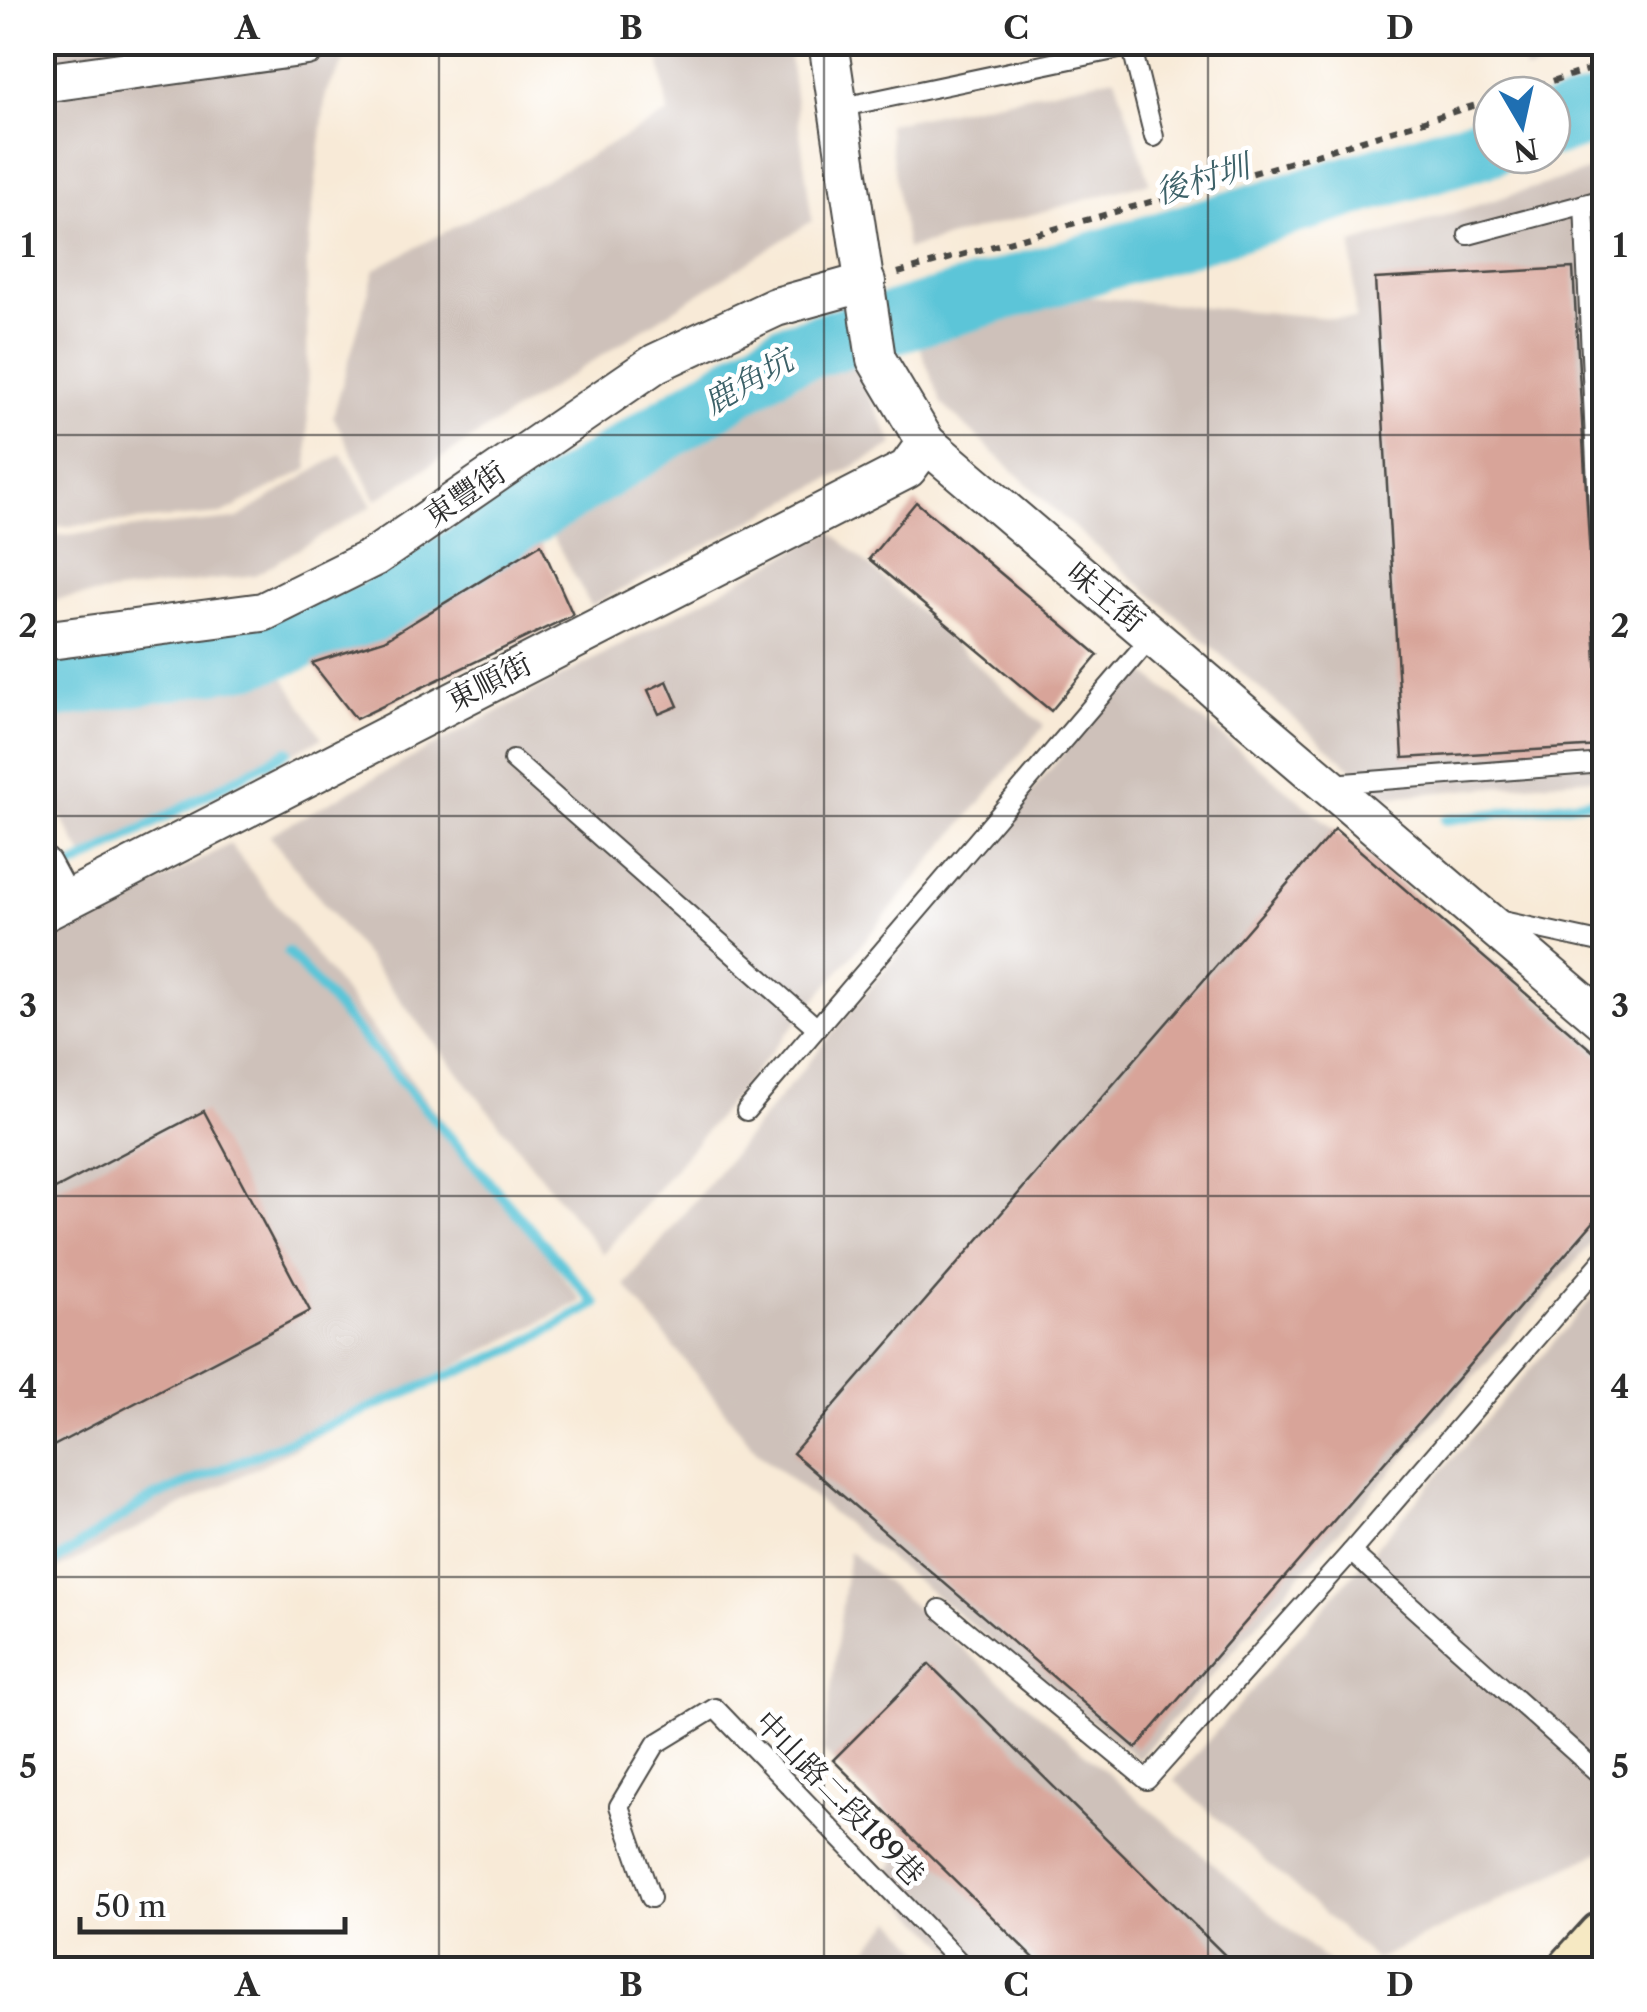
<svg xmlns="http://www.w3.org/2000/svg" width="1647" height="2012" viewBox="0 0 1647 2012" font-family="'Libre Caslon Text','Noto Serif TC',serif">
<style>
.industrial{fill:#cec1ba}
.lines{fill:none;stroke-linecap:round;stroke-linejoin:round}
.stream{stroke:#5cc5d8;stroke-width:10}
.river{stroke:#5cc5d8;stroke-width:62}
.building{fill:#d8a499}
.service-casing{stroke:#4a4845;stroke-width:22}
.minor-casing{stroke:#4a4845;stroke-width:42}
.secondary-casing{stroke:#4a4845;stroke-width:58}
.path{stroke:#4a4845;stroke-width:6;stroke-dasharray:8 8;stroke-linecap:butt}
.service{stroke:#fff;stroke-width:18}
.minor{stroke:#fff;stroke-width:38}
.secondary{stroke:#f6e9c3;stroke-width:52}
.grid{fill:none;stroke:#2b2b2b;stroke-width:2.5;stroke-opacity:0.55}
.labels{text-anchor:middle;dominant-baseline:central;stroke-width:9;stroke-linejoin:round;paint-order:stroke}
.street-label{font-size:30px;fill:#2b2b2b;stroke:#fff}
.water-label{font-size:32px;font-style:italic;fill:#3c6168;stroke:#fff}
.neatline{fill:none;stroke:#2b2b2b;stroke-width:4}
.grid-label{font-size:32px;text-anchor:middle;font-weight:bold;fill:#2b2b2b}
</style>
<rect width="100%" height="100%" fill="#fff"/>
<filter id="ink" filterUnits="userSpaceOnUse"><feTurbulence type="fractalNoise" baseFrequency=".01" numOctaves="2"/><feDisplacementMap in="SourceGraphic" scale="20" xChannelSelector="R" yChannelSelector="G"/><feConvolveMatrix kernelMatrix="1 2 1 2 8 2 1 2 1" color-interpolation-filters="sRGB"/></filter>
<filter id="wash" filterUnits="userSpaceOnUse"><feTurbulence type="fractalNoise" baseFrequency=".0048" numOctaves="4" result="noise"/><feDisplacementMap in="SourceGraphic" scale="40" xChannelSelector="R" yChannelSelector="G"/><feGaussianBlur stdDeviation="2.25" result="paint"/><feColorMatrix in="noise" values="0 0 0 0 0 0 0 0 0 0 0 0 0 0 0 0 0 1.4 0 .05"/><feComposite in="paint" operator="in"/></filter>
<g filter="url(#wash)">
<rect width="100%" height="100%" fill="#f8ead7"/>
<!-- industrial -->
<g class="industrial">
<polygon points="43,43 355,43 326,92 307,260 308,469 222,514 43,528"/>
<polygon points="657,43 788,43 812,221 376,500 333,416 375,269 668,114"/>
<polygon points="1521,43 1604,43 1604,48 1525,72"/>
<polygon points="1115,77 1150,182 907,249 887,124"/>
<polygon points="1604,166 1604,777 1385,797 1062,517 942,404 914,332 1042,293 1355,320 1352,244"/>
<polygon points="849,355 894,445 591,606 546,525"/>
<polygon points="341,454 372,506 255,575 43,601 43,537 236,519"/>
<polygon points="831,531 1044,726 603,1254 269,835"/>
<polygon points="1136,665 1604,1052 1604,1229 1138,1759 758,1453 625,1285"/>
<polygon points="282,674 322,738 86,861 43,784 43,712"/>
<polygon points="230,844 582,1301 43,1577 43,944"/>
<polygon points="1604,1284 1604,1850 1376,1960 1174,1780"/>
<polygon points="849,1551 1336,1969 972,1969 883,1883 908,1836 823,1751"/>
<polygon points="893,1920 941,1969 849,1969"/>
</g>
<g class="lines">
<!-- stream -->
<g class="stream">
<polyline points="1552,99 1604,84"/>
<polyline points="927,289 1492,117"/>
<polyline points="1445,820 1604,799"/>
<polyline points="68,869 288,751"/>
<polyline points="42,1570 151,1498 516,1348 596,1304 288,952"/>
</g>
<!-- river -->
<g class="river">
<polyline points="1552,126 1604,110"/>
<polyline points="42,690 252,656 372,613 785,355 1492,144"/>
</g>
</g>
<g id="blocks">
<!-- building -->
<g class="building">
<polygon points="1573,268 1601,746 1403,758 1375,279"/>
<polygon points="916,502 1098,655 1051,711 869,559"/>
<polygon points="541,544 573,615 356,719 312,663 384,640"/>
<polygon points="667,681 678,706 659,714 648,690"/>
<polygon points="1335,829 1604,1061 1604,1210 1136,1748 793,1453"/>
<polygon points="204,1111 310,1311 42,1452 42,1196"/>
<polygon points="929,1664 1240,1970 1046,1970 833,1760"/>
</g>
</g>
</g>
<g filter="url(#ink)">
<use href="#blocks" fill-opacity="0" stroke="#4a4845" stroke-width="2.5"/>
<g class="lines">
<defs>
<g id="service">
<polyline points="1132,48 1154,137"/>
<polyline points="838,108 1152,42"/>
<polyline points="1584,204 1604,635"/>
<polyline points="1468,235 1604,199"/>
<polyline points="513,760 817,1028"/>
<polyline points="1331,784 1604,763"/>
<polyline points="1498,920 1604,943"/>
<polyline points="746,1111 1152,636"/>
<polyline points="1351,1552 1604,1778"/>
<polyline points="940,1609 1147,1780 1351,1552 1604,1259"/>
<polyline points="651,1898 619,1806 656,1744 715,1708 967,1970"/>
</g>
<g id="minor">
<polyline points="828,42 876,359 926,443 1604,1021"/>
<polyline points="42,83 307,46 312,42"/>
<polyline points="42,641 263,612 374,557 656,363 776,307 866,282"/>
<polyline points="42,866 62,903"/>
<polyline points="42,913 907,469 926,443"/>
</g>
<polyline id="secondary" points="1575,1970 1604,1938"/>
</defs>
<!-- service casing -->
<use href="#service" class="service-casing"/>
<!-- minor casing -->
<use href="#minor" class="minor-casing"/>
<!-- secondary casing -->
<use href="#secondary" class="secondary-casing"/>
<!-- path -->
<g class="path">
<polyline points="1507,95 1604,65"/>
<polyline points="898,273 1278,166 1492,100"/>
</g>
<!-- service -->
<use href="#service" class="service"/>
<!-- minor -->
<use href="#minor" class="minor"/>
<!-- secondary -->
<use href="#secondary" class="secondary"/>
</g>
</g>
<!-- grid -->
<path class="grid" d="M439,42V1970M824,42V1970M1208,42V1970M42,435H1604M42,816H1604M42,1196H1604M42,1577H1604"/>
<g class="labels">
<!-- street labels -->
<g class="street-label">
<text transform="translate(465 494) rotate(-34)">東豐街</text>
<text transform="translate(1106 597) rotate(40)">味王街</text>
<text transform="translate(489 682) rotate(-27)">東順街</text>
<text transform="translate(840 1798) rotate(46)">中山路二段189巷</text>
</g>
<!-- water labels -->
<g class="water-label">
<text transform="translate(1202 179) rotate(-17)">後村圳</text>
<text transform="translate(748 381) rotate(-30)">鹿角坑</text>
</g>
</g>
<!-- margin -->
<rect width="1647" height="2012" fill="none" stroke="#fff" stroke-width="110"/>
<!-- north arrow -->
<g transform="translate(1522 125) rotate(171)"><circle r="48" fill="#ffffff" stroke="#aaaaaa" stroke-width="2.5"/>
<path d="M0-8L18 38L0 25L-18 38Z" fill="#1f6fb2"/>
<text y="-15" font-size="28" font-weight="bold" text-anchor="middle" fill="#2b2b2b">N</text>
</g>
<!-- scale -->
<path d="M80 1917v15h265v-15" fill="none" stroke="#2b2b2b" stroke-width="5"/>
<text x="95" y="1917" font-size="30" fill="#2b2b2b" stroke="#ffffff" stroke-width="8" paint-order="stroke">50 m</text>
<rect x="55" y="55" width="1537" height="1902" class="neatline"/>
<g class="grid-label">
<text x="247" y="39">A</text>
<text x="631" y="39">B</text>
<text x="1016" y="39">C</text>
<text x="1400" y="39">D</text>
<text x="28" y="257">1</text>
<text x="1620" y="257">1</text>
<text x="28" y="637">2</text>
<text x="1620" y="637">2</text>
<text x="28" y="1017">3</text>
<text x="1620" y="1017">3</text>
<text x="28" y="1398">4</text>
<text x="1620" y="1398">4</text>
<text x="28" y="1778">5</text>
<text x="1620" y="1778">5</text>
<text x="247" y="1996">A</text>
<text x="631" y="1996">B</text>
<text x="1016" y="1996">C</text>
<text x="1400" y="1996">D</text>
</g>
</svg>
